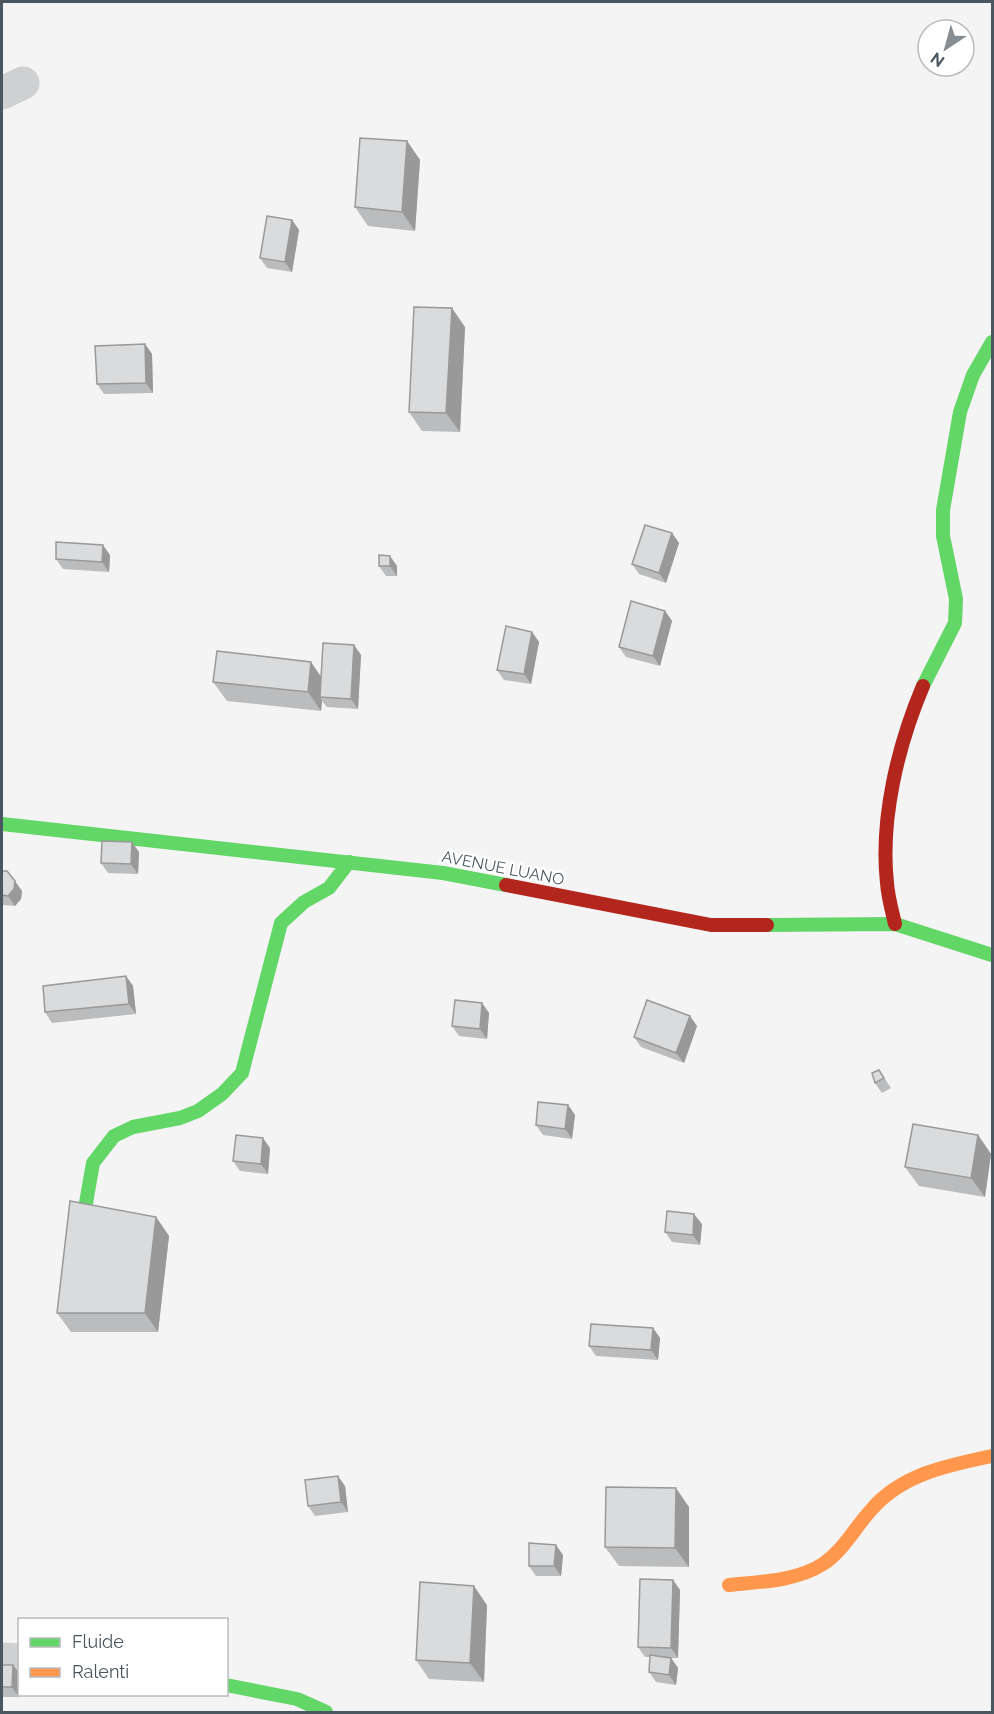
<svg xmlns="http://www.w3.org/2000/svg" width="994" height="1714" viewBox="0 0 994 1714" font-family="Raleway,sans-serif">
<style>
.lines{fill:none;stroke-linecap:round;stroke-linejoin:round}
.street{stroke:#ced0d2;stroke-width:33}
.fast{stroke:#63d668;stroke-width:14}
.slow{stroke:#ff974d;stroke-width:14}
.jam{stroke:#b3261e;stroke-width:14}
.wall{fill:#bbbcbd}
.shaded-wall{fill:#99999a}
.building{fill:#dadbdc;stroke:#99999a;stroke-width:1.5}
.labels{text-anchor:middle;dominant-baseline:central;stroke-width:5;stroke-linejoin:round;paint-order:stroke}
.street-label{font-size:16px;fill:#4a5761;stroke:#fff}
</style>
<rect width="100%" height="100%" fill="#f4f4f4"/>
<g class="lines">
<!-- street -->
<g class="street">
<polyline points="2,93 23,83"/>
<polyline points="2,1659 20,1660"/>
</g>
<!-- fast -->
<g class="fast">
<polyline points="923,686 955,623 956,599 943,536 943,510 960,412 973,375 992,342"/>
<polyline points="2,824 443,873 506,885"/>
<polyline points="767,925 895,924 992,955"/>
<polyline points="83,1220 93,1163 114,1136 133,1127 180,1118 198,1111 222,1094 242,1073 281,923 304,902 329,888 349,862"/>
<polyline points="226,1685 297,1699 326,1712"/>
</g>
<!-- slow -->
<path class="slow" d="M729,1585C759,1582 797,1581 823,1564C844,1550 855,1527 872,1509C902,1474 949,1465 992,1456"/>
<!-- jam -->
<g class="jam">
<polyline points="506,885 711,925 767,925"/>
<path d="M895,924C892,911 888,897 887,883C880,819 898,745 923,686"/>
</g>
</g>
<!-- wall -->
<g class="wall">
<polygon points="407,141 420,160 415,231 368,226 355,207"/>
<polygon points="292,220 299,230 292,272 267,268 260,258"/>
<polygon points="465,327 460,432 422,431 409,412"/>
<polygon points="145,344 152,354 153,393 104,394 97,384"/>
<polygon points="672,533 679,543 666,583 639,574 632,564"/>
<polygon points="110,555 109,572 63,569 56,559"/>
<polygon points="379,566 397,566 397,576 386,576"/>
<polygon points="665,611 672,621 660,666 626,657 619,647"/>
<polygon points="532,632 539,642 531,684 504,680 497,670"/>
<polygon points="354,645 361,655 358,709 327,707 322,701 321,711 227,701 213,682 321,676"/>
<polygon points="139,852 138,874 108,873 101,863"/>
<polygon points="2,871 22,891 21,899 15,906 3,905 2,904"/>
<polygon points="126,976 133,986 136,1014 52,1023 45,1012"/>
<polygon points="482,1003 489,1013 487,1039 459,1036 452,1026"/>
<polygon points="697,1026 684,1063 641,1047 634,1037"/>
<polygon points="879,1070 891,1088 882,1093 875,1083"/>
<polygon points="568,1105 575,1115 572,1139 543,1135 536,1125"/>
<polygon points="978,1135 991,1154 985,1197 919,1186 905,1167"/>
<polygon points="270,1148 268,1174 240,1171 233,1161"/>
<polygon points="156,1217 169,1236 158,1332 71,1332 57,1313"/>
<polygon points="702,1224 700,1245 672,1242 665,1232"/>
<polygon points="653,1328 660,1338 658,1360 596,1356 589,1346"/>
<polygon points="345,1486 348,1512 315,1516 308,1506"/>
<polygon points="689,1507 689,1567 619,1566 605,1547"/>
<polygon points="563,1555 561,1576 536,1576 529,1566"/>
<polygon points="673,1580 680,1590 678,1658 671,1658 678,1668 676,1685 656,1682 649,1672 650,1657 645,1657 638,1647"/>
<polygon points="487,1605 484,1682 429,1679 416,1660"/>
<polygon points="2,1665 19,1697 2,1697"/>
</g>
<!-- shaded-wall -->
<g class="shaded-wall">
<polygon points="407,141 420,160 415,231 402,212"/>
<polygon points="292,220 299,230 292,272 285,262"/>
<polygon points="452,308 465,327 460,432 446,413"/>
<polygon points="145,344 152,354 153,393 146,383"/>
<polygon points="672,533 679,543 666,583 659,573"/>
<polygon points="103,545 110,555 109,572 102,562"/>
<polygon points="390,556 397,566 397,576 390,566"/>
<polygon points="665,611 672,621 660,666 653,656"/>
<polygon points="532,632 539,642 531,684 524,674"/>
<polygon points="354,645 361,655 358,709 351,699"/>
<polygon points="311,662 324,681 320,697 322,701 321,711 308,692"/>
<polygon points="132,842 139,852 138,874 131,864"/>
<polygon points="15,881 22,891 21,899 15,906 8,896"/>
<polygon points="126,976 133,986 136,1014 129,1004"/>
<polygon points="482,1003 489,1013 487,1039 480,1029"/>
<polygon points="690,1016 697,1026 684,1063 676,1053"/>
<polygon points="568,1105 575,1115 572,1139 565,1129"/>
<polygon points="978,1135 991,1154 985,1197 971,1178"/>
<polygon points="263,1138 270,1148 268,1174 261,1164"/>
<polygon points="694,1214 702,1224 700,1245 693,1235"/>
<polygon points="156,1217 169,1236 158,1332 145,1313"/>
<polygon points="653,1328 660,1338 658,1360 651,1350"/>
<polygon points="338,1476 345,1486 348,1512 341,1502"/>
<polygon points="676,1488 689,1507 689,1567 675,1548"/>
<polygon points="556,1545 563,1555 561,1576 554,1566"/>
<polygon points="673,1580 680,1590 678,1658 671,1648"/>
<polygon points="474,1586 487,1605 484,1682 470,1663"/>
<polygon points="671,1658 678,1668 676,1685 669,1675"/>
<polygon points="13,1665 20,1674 19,1697 12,1687"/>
</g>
<!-- building -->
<g class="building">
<polygon points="360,138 407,141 402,212 355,207"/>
<polygon points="267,216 292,220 285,262 260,258"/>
<polygon points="414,307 452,308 446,413 409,412"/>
<polygon points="145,344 146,383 97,384 95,346"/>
<polygon points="645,525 672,533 659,573 632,564"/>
<polygon points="56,542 103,545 102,562 56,559"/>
<polygon points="379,555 390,556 390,566 379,566"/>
<polygon points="631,601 665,611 653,656 619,647"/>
<polygon points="506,626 532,632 524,674 497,670"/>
<polygon points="323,643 354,645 351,699 320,697"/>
<polygon points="217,651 311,662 308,692 213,682"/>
<polygon points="102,841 132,842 131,864 101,863"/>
<polygon points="2,871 7,871 15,881 14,889 8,896 2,895"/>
<polygon points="126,976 129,1004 45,1012 43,986"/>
<polygon points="455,1000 482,1003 480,1029 452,1026"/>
<polygon points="647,1000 690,1016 676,1053 634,1037"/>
<polygon points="879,1070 884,1078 875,1083 872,1073"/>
<polygon points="538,1102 568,1105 565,1129 536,1125"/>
<polygon points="913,1124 978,1135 971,1178 905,1167"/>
<polygon points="236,1135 263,1138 261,1164 233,1161"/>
<polygon points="70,1201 156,1217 145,1313 57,1313"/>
<polygon points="667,1211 694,1214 693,1235 665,1232"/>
<polygon points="591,1324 653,1328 651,1350 589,1346"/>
<polygon points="338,1476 341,1502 308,1506 305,1480"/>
<polygon points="606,1487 676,1488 675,1548 605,1547"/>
<polygon points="529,1543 556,1545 554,1566 529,1566"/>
<polygon points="640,1579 673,1580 671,1648 638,1647"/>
<polygon points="420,1582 474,1586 470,1663 416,1660"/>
<polygon points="650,1655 671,1658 669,1675 649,1672"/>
<polygon points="2,1665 13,1665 12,1687 2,1687"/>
</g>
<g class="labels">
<!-- street labels -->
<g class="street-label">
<text transform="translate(503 868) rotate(11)">AVENUE LUANO</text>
</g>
</g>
<!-- border -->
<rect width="994" height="1714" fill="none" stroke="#4a5761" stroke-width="6"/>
<!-- legend -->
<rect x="18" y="1618" width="210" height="78" fill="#ffffff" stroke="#b7bcc0" stroke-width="1.5"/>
<rect x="30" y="1638" width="30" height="9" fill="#63d668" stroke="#b7bcc0" stroke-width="1.5"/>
<text x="72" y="1648" font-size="18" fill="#4a5761">Fluide</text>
<rect x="30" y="1668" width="30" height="9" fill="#ff974d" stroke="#b7bcc0" stroke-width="1.5"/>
<text x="72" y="1678" font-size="18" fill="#4a5761">Ralenti</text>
<!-- north arrow -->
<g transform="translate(946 48) rotate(216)"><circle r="28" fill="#ffffff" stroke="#b7bcc0" stroke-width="1.5"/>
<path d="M0-4.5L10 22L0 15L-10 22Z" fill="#868e94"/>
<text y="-9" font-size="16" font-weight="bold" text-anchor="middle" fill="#4a5761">N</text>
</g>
</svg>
